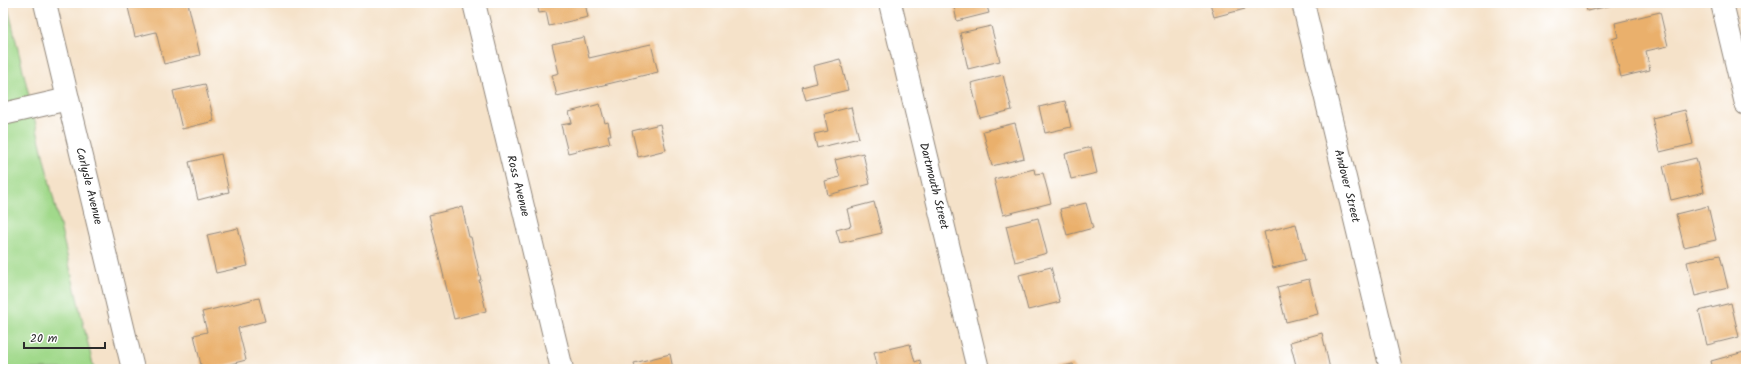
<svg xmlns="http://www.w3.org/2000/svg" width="1749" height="372" viewBox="0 0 1749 372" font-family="Kalam,sans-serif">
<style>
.green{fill:#a1d98b;stroke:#66825b}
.building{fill:#eab06c}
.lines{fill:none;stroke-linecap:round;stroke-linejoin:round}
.minor-casing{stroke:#90867a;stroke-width:24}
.minor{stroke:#fff;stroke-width:22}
.labels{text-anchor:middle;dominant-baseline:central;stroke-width:3;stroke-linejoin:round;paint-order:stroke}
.street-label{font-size:12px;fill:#2b2b2b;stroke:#fff}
</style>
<rect width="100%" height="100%" fill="#fff"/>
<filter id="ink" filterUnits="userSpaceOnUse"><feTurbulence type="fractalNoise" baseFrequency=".025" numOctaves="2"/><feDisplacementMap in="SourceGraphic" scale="8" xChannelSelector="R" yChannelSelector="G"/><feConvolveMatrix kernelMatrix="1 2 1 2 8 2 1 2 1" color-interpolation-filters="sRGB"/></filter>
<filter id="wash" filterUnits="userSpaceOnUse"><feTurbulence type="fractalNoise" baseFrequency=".012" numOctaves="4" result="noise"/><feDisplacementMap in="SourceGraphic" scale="16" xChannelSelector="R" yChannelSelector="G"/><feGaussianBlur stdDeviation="0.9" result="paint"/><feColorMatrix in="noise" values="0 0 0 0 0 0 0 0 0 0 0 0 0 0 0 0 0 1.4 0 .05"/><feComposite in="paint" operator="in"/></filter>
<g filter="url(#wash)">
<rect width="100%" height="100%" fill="#f5e2c9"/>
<!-- green -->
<polygon class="green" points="3,3 7,3 94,369 3,369"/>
<g id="blocks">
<!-- building -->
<g class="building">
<polygon points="127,3 188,3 200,55 164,64 156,32 135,37"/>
<polygon points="537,3 585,3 588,17 549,26 546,12 539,13"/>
<polygon points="953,3 986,3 989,13 957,21"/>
<polygon points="1210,3 1244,3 1245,9 1214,17"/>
<polygon points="1585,3 1613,3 1613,5 1587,11"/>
<polygon points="1660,12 1668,46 1646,51 1650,70 1621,77 1612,39 1618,37 1615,23"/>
<polygon points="991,26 1000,61 968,69 960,33"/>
<polygon points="584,37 589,58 651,44 658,72 557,96 552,75 559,73 552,44"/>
<polygon points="840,59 848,90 806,100 802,87 817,83 813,66"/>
<polygon points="1003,75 1012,110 980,118 971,83"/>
<polygon points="205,84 214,121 182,129 173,91"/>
<polygon points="1065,101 1071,127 1045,133 1039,107"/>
<polygon points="600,104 605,123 608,122 611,135 608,135 610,143 568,153 561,125 572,123 569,112"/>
<polygon points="851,107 859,138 817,148 814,134 828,131 824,114"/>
<polygon points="1685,110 1693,144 1660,152 1652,118"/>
<polygon points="1015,123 1024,158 992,166 983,131"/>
<polygon points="660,124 666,150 638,157 632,131"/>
<polygon points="1091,147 1097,173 1071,179 1065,154"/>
<polygon points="863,153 870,184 828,195 825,181 840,177 835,160"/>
<polygon points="221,154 229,192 198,200 189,162"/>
<polygon points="1696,158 1704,192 1671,200 1663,166"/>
<polygon points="1034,169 1035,174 1043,173 1051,203 1003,215 994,179"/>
<polygon points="874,202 882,233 840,243 836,230 851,226 847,209"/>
<polygon points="1086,203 1093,228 1067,235 1060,209"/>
<polygon points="1708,206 1716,240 1684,247 1676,214"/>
<polygon points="462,207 469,237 471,237 481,280 479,280 486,311 454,319 429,215"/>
<polygon points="1038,218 1047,253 1015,262 1006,226"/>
<polygon points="1296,224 1305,260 1273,268 1264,232"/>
<polygon points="238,228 248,266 216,273 207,235"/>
<polygon points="1720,255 1728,288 1695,296 1687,262"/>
<polygon points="1051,267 1060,302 1028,310 1019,275"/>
<polygon points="1309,279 1318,314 1286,322 1277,287"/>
<polygon points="259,298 265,321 238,328 246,360 211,369 202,369 194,335 207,332 202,312"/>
<polygon points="1731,303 1739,337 1707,345 1699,311"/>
<polygon points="1322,333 1330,369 1297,369 1290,342"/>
<polygon points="910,344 915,362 920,360 922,369 878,369 874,352"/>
<polygon points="1744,352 1746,369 1713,369 1711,361"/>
<polygon points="670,354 673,369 636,369 634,363"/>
<polygon points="1073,364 1075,369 1055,369 1055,368"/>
</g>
</g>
</g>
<g filter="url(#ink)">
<use href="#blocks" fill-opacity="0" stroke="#90867a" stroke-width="1"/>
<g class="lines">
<defs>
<g id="minor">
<polyline points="45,3 133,369"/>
<polyline points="474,3 562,369"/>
<polyline points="890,3 978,369"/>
<polyline points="1303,3 1391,369"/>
<polyline points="1722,3 1746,104"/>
<polyline points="3,114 68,99"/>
</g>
</defs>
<!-- minor casing -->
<use href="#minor" class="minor-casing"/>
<!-- minor -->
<use href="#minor" class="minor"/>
</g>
</g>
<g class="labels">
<!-- street labels -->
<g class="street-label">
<text transform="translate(89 186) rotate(76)">Carlysle Avenue</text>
<text transform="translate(518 186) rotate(76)">Ross Avenue</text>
<text transform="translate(934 186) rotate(76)">Dartmouth Street</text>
<text transform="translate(1347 186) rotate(76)">Andover Street</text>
</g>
</g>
<!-- margin -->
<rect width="1749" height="372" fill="none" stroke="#fff" stroke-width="16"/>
<!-- scale -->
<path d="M24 342v6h81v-6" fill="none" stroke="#2b2b2b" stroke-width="2"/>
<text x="30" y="342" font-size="12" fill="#2b2b2b" stroke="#ffffff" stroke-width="3" paint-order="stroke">20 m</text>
</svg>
